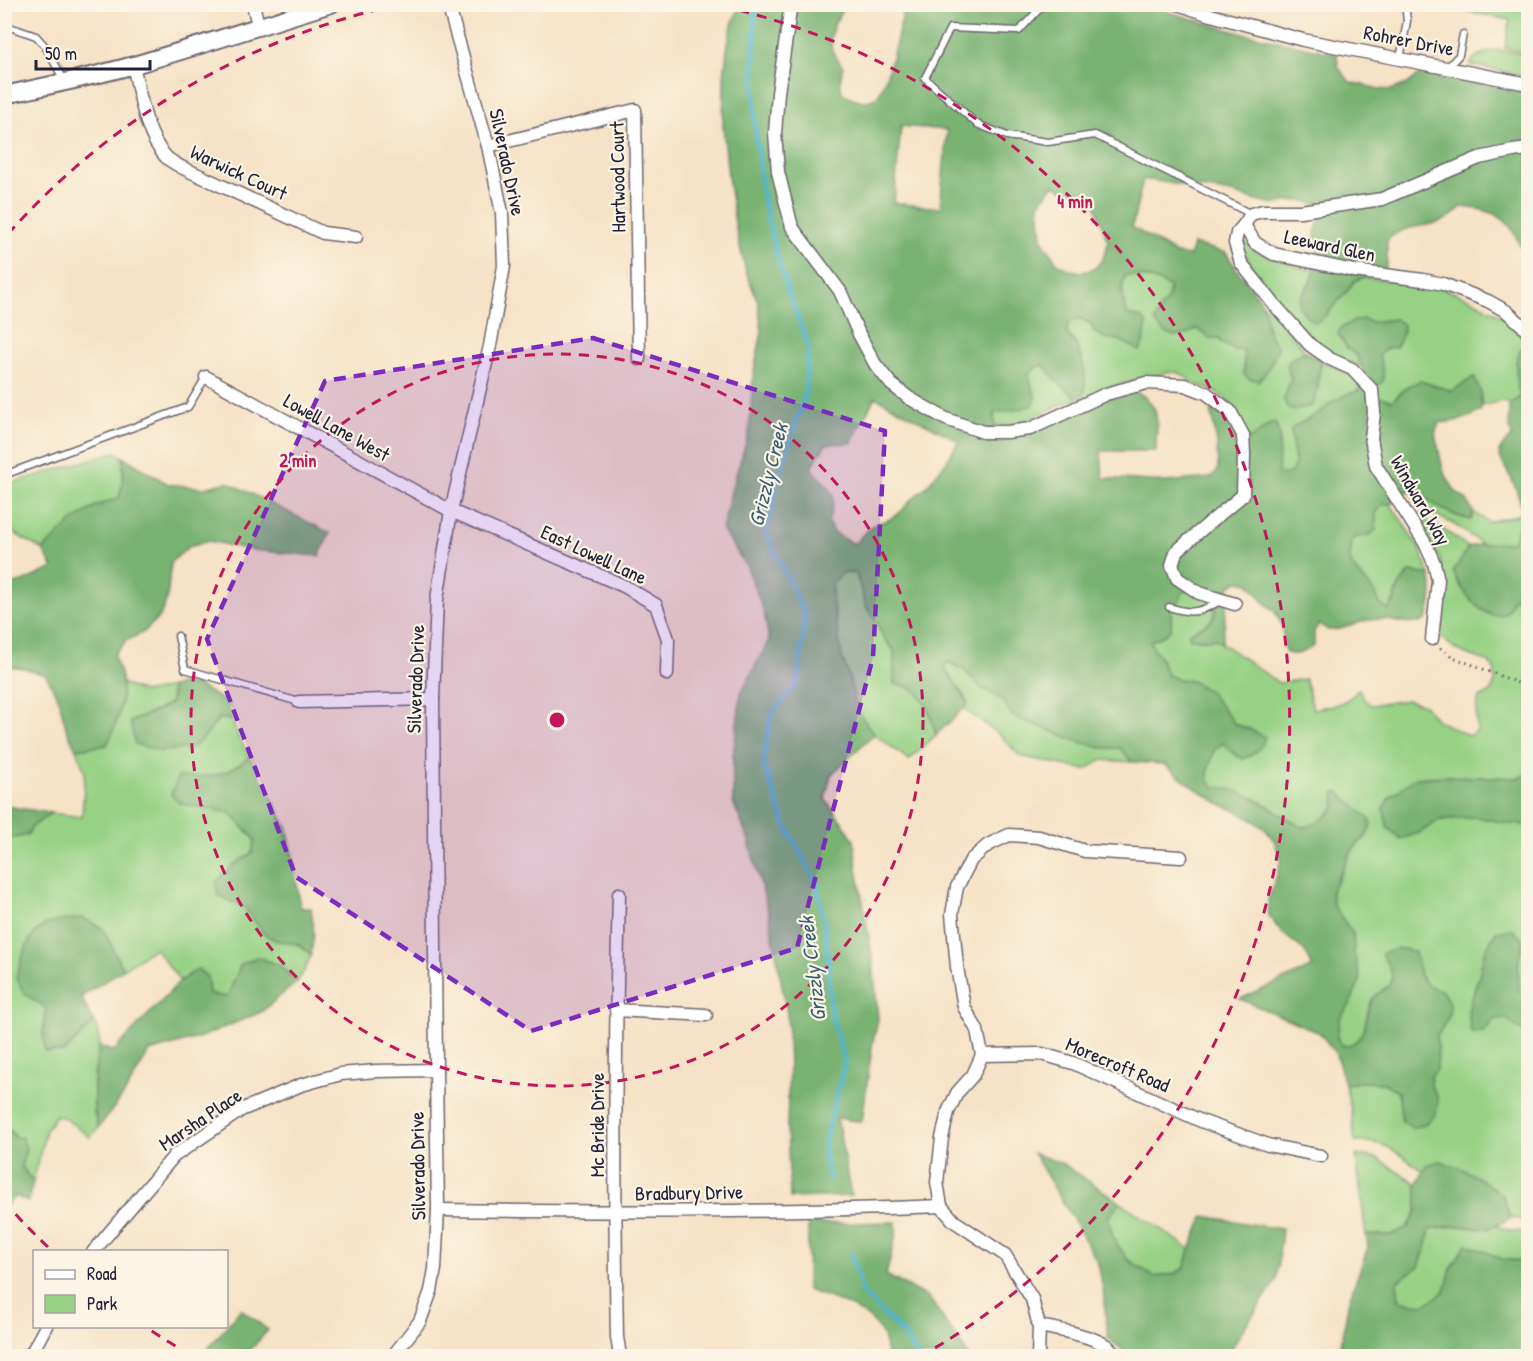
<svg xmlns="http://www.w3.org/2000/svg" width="1533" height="1361" viewBox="0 0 1533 1361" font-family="'Patrick Hand',sans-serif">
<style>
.green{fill:#97d185;stroke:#5c7a60;stroke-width:1.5}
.forest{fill:#79b372;stroke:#4e6a56;stroke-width:1.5;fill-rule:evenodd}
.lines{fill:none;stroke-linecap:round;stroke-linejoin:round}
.stream{stroke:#50b6cf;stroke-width:4.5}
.service-casing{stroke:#6c656c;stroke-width:9}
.minor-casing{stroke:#6c656c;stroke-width:15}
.tertiary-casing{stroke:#6c656c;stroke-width:20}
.path{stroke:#6c656c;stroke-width:3;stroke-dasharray:1.5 4.5;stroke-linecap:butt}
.service{stroke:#fff;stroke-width:6}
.minor{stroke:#fff;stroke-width:12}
.tertiary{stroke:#fff;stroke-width:16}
.marked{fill:#7b2cbf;fill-opacity:0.2;stroke:#7b2cbf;stroke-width:4.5;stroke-dasharray:12 8;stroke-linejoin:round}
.ring{fill:none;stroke:#c2185b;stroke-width:3;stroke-dasharray:10 8}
.labels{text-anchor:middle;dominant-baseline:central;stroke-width:4.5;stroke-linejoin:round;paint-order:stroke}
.street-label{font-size:20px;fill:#22223b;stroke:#fcf5e5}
.water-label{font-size:21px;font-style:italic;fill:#345d76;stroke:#fcf5e5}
.centre{fill:#c2185b;stroke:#fcf5e5;stroke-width:3}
.ring-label{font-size:18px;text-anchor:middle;font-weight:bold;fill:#c2185b;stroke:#fcf5e5;stroke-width:4.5;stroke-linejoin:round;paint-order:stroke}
</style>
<rect width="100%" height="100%" fill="#fcf5e5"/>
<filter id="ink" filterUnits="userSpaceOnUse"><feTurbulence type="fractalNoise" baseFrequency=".0167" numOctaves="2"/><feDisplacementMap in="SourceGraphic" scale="12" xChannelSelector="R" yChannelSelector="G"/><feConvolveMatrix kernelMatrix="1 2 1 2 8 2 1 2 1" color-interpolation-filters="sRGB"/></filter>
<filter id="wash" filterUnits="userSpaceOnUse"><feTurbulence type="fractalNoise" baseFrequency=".008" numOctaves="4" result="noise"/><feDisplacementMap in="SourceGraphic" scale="24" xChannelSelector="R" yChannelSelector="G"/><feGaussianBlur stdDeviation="1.35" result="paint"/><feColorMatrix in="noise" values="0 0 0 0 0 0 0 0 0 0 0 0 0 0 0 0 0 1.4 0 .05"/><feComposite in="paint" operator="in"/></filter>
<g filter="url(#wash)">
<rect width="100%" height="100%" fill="#f6e2c6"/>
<!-- green -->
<g class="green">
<polygon points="1435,5 1528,5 1528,53 1505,48 1510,20"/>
<path d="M1498,50L1528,55V76L1470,65C1476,52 1485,54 1498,50Z"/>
<path d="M1243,240C1262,258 1290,263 1315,271L1312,279L1300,298L1325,316L1349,289L1354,281L1364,277L1444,289L1471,299L1500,315L1523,335L1528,342V349L1526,348L1517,385L1520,395L1518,399L1509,404L1502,401L1482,406V402L1474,378L1452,391C1438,388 1424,379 1410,385C1404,388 1397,396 1392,401L1375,395L1380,363L1379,355L1387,348L1396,347L1400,340L1403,332L1395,319L1372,322L1363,319L1352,322L1341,328L1347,348L1357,356L1362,367L1341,359L1314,341L1292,321L1257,275L1244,252Z"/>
<path d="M1136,275L1162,283L1170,288L1168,299L1160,309L1188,334L1192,330L1198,329L1210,338L1218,337L1234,350L1245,351L1244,374L1273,341L1267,330L1263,305L1283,323L1305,351L1287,362L1291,380L1287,388L1318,390V377L1322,361L1347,372L1361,383L1358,391L1345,395L1332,402L1321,412L1291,430L1295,463L1291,474L1278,476L1277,462L1280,438L1268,425L1260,433L1251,438H1247L1233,408L1226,399L1216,392L1192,383L1185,376L1177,372H1167L1144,379L1114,385L1083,399L1072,400L1017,424L995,426L994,413L1006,411L1035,397L1028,374L1035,368L1043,364L1054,378L1075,396L1077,345L1066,332L1069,322L1080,318L1091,324L1095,332L1105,338L1119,340L1141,318L1128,315C1123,302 1120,289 1125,276Z"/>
<polygon points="115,452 123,457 123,481 119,498 96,506 59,535 43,550 5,528 5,485"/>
<polygon points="1412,488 1424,496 1470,520 1473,512 1488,522 1521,514 1521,522 1513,542 1482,544 1455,525 1426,510 1417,502 1409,490"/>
<path d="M1390,503L1420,549L1430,575L1410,572C1405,578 1400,583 1397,590C1394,598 1394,603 1388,610C1375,602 1381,602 1374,592C1357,568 1344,572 1353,538L1369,535L1376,513L1382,504Z"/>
<path d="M1411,517C1426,516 1455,537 1468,547L1464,555L1508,611L1512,601L1522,590L1528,589V774L1518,778L1444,776L1401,789L1390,797L1419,833L1439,820L1475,817L1512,824L1528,825V993L1519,992L1518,967L1523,939L1484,953L1480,973L1474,990L1493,1019H1507L1528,1036V1220L1510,1218L1503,1196L1427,1165L1424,1172C1411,1163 1398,1151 1383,1145C1375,1141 1364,1142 1355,1142L1351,1109L1345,1084L1360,1082L1384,1083L1398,1092L1402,1121L1438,1099L1431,1086V1076L1437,1069L1438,1047L1436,1038L1449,1016L1442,991L1427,985L1420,976L1383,954C1386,961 1392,969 1392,976C1392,988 1380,990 1374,997C1364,1011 1369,1035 1352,1044C1349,1045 1346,1045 1343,1046L1337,1038L1340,1018L1350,1004L1354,952L1353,934L1333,905L1331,890L1340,877L1346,861L1353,849L1366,837L1370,829L1336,806C1326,818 1318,825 1302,827C1278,812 1243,788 1215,788L1208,781V770L1214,750L1223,742L1237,756L1251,730L1235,724L1192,681L1178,679L1167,675L1160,657L1152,646L1150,641L1163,636L1171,629V609L1178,603L1182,593L1193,586L1216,600C1216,617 1214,622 1197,628L1203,640L1216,639L1279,683L1305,679L1313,709C1332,706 1346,705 1359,689L1365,700L1371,705L1407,700L1424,705L1438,721L1469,736L1478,730C1476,718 1475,709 1479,698C1488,694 1493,691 1495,682C1499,657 1475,660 1460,651C1451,647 1444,640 1438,633L1441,571L1440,558Z"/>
<path d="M843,573H856L866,606L876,621L884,638L894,650V683C898,685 903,685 908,687C927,695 931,717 936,735L909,760L874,734L859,714L854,701L849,677L842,658L832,600V583Z"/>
<polygon points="947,661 965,671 981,688 1002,699 1013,716 1080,742 1104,748 1120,748 1132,762 1100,760 1086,770 1020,756 1002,737 963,708 968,703 958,687 944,669"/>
<path d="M122,683C145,695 147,693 171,687V702L158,710L130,722L208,733L219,718L232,720L239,738L250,757C231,771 223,775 200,777L179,803L230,813L255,840L252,853L235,864L218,895L245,908L275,940L297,944L311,954L306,968L297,982L279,965L227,997L209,994L207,977L198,969L180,981L155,948L123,969L103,929L83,918L46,924L26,994L46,1008L43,1033L65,1052L94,1022L99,1031V1047L94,1075V1113L98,1128L90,1137L66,1119L56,1115L46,1130L33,1182L21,1166L26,1149L5,1124V840L27,835L33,826L51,813L82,817L85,771L76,749L107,745L120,706Z"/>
<polygon points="1356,1155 1377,1158 1417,1184 1417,1211 1407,1228 1390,1235 1366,1235"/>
<polygon points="1120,1202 1190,1249 1185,1268 1174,1274 1155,1277 1127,1259 1113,1238 1108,1218"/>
<polygon points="1457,1226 1479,1229 1498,1226 1511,1231 1528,1232 1528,1261 1505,1260 1466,1245 1451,1269 1445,1291 1424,1306 1399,1300 1397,1282 1419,1266 1426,1247 1430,1229"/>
</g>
<!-- forest -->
<g class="forest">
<path d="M904,4L1145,5L1233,31L1337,54L1338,67L1350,82L1379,89L1391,90L1407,84L1422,73L1528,93V258C1521,250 1518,239 1512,229C1500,212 1481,208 1461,207C1457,212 1452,216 1446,219C1426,230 1404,222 1387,241V264L1384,272L1368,275L1354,281L1349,289L1325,316L1315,323C1288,302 1301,302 1312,279C1316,270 1317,259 1319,250C1309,234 1319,228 1322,212L1315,204L1304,201H1289L1278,204L1260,202L1232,193L1143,179L1132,227L1176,254L1190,256L1193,244L1226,253C1231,261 1236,269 1242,277C1249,286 1257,293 1262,303C1269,321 1263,331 1278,347C1275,360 1268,370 1259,381L1249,379L1244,374V351C1233,350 1224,347 1218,338H1210L1198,329C1193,330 1190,334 1184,335C1171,339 1161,332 1155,321L1160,309L1168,299L1170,288C1157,279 1141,275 1125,276C1119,289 1123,302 1128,315L1141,318L1147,323L1145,337L1140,351L1119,340L1105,338L1094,332L1091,324L1080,318L1069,322L1066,332C1082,351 1087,368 1084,393L1076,397L1054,378L1043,364L1035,368L1028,374L1035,397L1033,405L1019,409L994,413L995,426L1007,434L1131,389C1164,404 1156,420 1156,451H1101L1103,478L1166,482L1210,478L1218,470L1217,443L1211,411L1214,409L1223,414L1230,427L1240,436L1251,438C1259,433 1265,426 1274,422C1284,432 1276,461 1279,475L1291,473L1295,463L1291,430L1297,425L1321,412L1332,402L1345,395L1358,391L1361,383L1362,367L1357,356L1347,348L1338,334L1341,328L1352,322L1363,319L1372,322L1396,319L1403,325C1403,334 1401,340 1396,347L1387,348L1379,355L1383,372V381L1375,388V395L1392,401L1410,385L1420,381L1452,391L1474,377L1481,392V410C1469,420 1454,421 1439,423L1435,434L1443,470L1455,491L1467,500L1473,512L1471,520C1443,513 1434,504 1412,488L1394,503L1382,505L1376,513V530L1369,535L1353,538C1344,572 1357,568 1374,592C1381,602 1375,602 1388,610C1395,602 1394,601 1397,592C1399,584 1405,578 1411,572L1430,575C1434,588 1431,606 1427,619L1420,623L1398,622L1382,619L1367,620L1340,629L1328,630L1319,624L1314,631V645C1305,652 1296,657 1285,652L1282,625L1275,612L1266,604L1249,583L1238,581L1230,586L1228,594L1222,644L1216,639H1190L1189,633C1209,622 1216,626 1216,600L1193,586L1182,593L1178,603L1171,609V629L1163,636L1150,641L1152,646L1160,657L1167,675L1178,679L1192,681L1209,691L1235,724L1251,730L1265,737C1261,749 1255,754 1243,759L1237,756L1223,743L1214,750L1208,770V781L1215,787C1245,788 1277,812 1302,827C1318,825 1326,818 1336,806L1334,793L1339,792C1349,803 1361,810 1371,821C1370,839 1359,839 1351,852C1343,865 1339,878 1331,891L1333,905L1353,934L1354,952L1360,980L1350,1004L1340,1018L1337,1038L1343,1046C1346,1045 1349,1045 1352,1044C1369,1035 1364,1010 1374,997C1380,990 1392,988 1392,976C1391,969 1386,961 1382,954C1396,947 1401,948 1415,952L1420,976L1427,985L1442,991L1450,1004L1449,1016L1436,1038L1438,1047L1437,1070L1431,1076V1086L1438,1099L1436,1114L1424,1125L1412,1128L1402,1121L1398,1092L1384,1083L1360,1082L1345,1084L1336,1054L1320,1033L1240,999L1313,967L1305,951L1281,932L1269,916L1268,900L1277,875L1281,860L1275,842L1266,830L1254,821L1238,812L1222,805L1195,788L1163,764L1132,762L1120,748H1104L1080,742L1012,716L1002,699L981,688L965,671L947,661L945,669L958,687L968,704L936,735C931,717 927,695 908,687C903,686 898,685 894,683V650L884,638L876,621L866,606L856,573H843L832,583V600L842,658L849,677L854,701L859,714L874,734L831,775L825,799L845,826L854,840L857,868L873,961L878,1019L872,1047L862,1122L837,1118L851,1196L790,1198L787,1126L789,1066L787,1013L769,914L748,838L733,802V757L741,693L769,640L764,612L747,567L722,529L732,488L749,433L753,376L762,332L758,302L746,272L736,230L728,176L723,126L724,77L727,49L732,25L738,10L743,5H846C837,17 827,34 832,50C834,56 840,62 843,67L840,81L842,93C852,98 867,106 877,96C887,87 900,25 904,10ZM901,126L947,130L940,208L894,203ZM1053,185L1067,192L1091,191L1108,242L1103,259L1094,269L1083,272L1069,270L1057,263L1042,240L1039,204ZM875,397L959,441L947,461L926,487L909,502L901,512L890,519L872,526L854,544L834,533L828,522C840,489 831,492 811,468L826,444L851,443Z"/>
<path d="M1521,348H1526L1528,349V589L1521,590C1518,593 1515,597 1512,601C1509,606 1510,610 1505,613C1484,625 1459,587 1453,572L1464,555L1468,547L1488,543L1513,542C1524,517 1524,503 1511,478C1506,469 1501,462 1499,452L1504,444L1512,437L1509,423V404L1518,399L1520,395L1517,385L1516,362Z"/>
<polygon points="1305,351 1322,361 1318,377 1318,390 1313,405 1298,410 1287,408 1284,399 1291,380 1287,362"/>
<path d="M123,457L168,484L204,488L228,482L330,533L319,556L252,550L209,541L191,545L171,562L167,599L160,616L144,632L126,641L114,655C117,664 121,674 122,683C124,704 115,728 107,745L76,749L66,728L59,700L46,675L23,668L5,666V586L22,582L53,568L43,550L75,519L96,506L119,498L123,481Z"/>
<polygon points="180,684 197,685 228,703 232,720 219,718 208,733 193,748 160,751 135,744 130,722 158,710 171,703 171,687"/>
<path d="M250,757L288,829L301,908H311L314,934L311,954L298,944L275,940L264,934L245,908L218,895L216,882L235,864L252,853L255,839L230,813L179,803L171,794L178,777C212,777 222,778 250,757Z"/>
<polygon points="1528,774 1528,825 1512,824 1475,817 1439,820 1419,833 1401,839 1388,828 1383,808 1390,797 1415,778 1444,776 1518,778"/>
<polygon points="5,806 51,813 33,826 27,835 5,840"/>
<path d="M83,918L103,929L123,969L81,997L94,1022L65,1052H45L43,1033L46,1008L25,994L16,978C22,959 26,935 45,925C54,920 73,920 83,918Z"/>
<polygon points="1513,930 1523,939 1518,967 1519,991 1528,993 1528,1036 1507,1019 1494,1019 1484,1032 1471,1033 1468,1010 1480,973 1484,953 1496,931"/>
<path d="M257,957L279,965L297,982L261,1012L201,1037L149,1052L125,1093L98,1128C91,1101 94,1074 99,1047L114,1051L180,981L198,969L207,977L209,994L227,997L241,964Z"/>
<polygon points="4,1124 16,1138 22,1137 26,1149 21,1166 33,1182 28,1202 15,1196 5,1207"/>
<polygon points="1033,1153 1063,1164 1120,1202 1108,1218 1113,1238 1127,1259 1154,1277 1174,1274 1185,1268 1190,1249 1204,1216 1282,1229 1276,1281 1242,1331 1227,1356 1128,1356 1124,1351 1108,1338 1103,1289 1098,1263 1073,1219"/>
<path d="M1440,1161L1463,1169L1485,1182L1503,1196L1510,1218C1489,1233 1482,1228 1459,1226C1450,1225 1439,1228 1430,1229L1426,1247L1419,1266L1397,1282L1399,1300L1424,1305L1445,1291L1451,1269L1466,1244L1505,1260L1528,1261V1356H1339L1349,1300L1368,1247L1366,1235H1390L1407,1228L1417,1211V1184L1427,1165Z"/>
<path d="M896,1222V1234L886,1275L929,1298L969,1356H887C886,1350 885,1340 882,1334C868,1308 832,1299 807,1290L808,1224Z"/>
<polygon points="241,1309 268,1330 245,1356 202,1356"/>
</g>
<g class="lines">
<!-- stream -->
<g class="stream">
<polyline points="757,4 755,15 754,73 755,126 763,199 780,267 793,305 808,346 805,395 779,476 766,534 788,578 805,616 798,682 771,715 763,763 786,826 817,884 826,933 831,1013 845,1062 823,1148 829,1178"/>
<polyline points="851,1252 863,1294 904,1334 917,1356"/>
</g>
</g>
</g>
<g filter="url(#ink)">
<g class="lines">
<defs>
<g id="service">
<polyline points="1044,4 1019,31 950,28 925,78 977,124 1007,136 1048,142 1095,135 1251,214"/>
<polyline points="4,25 36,36 45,46 65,82"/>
<polyline points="1400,59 1407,21 1405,4"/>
<polyline points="1447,68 1459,55 1463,34"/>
<polyline points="4,475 188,407 206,377"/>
<path d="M1169,607C1193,615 1201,612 1222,600"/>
<polyline points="178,636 185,669 299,702"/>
</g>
<g id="minor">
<polyline points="253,4 258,25"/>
<polyline points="791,4 778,93 775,133 778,172 792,227 840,291 859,334 875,364 891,384 909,398 946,419 983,432 1007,432 1030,429 1106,394 1146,383 1185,385 1206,393 1230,411 1243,435 1244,454 1243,495 1201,530 1176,552 1172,565 1177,578 1199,593 1235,604"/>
<polyline points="1178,4 1207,14 1303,40 1528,84"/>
<path d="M133,65C140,93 145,135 166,157C170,161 176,164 181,167L323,233L356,237"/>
<polyline points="488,146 635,110 639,359"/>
<polyline points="1528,149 1513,151 1479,158 1382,199 1301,211 1263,211 1251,214 1244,225 1255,243 1274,254 1354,271 1423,280 1443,284 1488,301 1506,311 1522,325 1528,333"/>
<polyline points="1244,225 1237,233 1235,243 1241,263 1273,303 1310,345 1330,359 1352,369 1372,390 1374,412 1371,438 1376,466 1425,543 1434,563 1438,580 1432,639"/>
<polyline points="206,377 451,511 624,586 656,605 668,639 667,674"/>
<polyline points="299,702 433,699"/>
<path d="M619,894C615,1042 614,1189 617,1337L620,1356"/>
<polyline points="616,1010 706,1015"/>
<polyline points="982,1055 977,1030 964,1007 957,967 952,914 957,887 971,860 988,845 1009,835 1039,837 1085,851 1181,857"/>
<polyline points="941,1206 937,1182 942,1138 948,1112 957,1093 973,1075 982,1055 1042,1054 1073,1063 1201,1121 1268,1145 1321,1156"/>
<polyline points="941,1206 954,1221 1005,1255 1032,1299 1039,1326 1038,1356"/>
<path d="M438,1210C606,1212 773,1213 941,1206"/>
<polyline points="93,1252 174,1156 241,1110 301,1085 341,1074 376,1071 436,1070"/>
<path d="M1039,1326C1059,1330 1090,1335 1107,1346C1111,1349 1114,1353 1117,1356"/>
<polyline points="30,1356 46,1326"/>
<polyline points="393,1356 420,1321 431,1291 435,1269 438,1210 436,1070 433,699 437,599 451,511 490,346 504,266 502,213 488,146 448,4"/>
</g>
<path id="tertiary" d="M4,95C48,86 91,77 134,65C200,46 265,24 331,4"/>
</defs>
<!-- service casing -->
<use href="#service" class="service-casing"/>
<!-- minor casing -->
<use href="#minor" class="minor-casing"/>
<!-- tertiary casing -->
<use href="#tertiary" class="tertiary-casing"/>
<!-- path -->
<polyline class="path" points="1440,648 1453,657 1528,687"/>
<!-- service -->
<use href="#service" class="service"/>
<!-- minor -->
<use href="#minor" class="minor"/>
<!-- tertiary -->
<use href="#tertiary" class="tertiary"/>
</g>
</g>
<!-- marked area -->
<path class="marked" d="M593,338L885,431L873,657L797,948L531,1031L296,877L207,639L325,381Z"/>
<!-- distance rings -->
<g class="ring">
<circle cx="557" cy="720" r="366"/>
<path d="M191 1355A733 733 0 0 1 147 1328M48 1247A733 733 0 0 1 8 1206M8 234A733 733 0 0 1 392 6M722 6A733 733 0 0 1 923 1355"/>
</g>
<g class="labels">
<!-- street labels -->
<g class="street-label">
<text transform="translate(1409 40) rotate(11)">Rohrer Drive</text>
<text transform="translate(508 162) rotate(78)">Silverado Drive</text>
<text transform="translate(239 172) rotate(25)">Warwick Court</text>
<text transform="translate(617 177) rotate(-91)">Hartwood Court</text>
<text transform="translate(1330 245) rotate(12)">Leeward Glen</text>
<text transform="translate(337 427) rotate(29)">Lowell Lane West</text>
<text transform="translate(1421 500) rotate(60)">Windward Way</text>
<text transform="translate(594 554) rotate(25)">East Lowell Lane</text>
<text transform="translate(415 679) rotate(-88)">Silverado Drive</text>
<text transform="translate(1118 1064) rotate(23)">Morecroft Road</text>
<text transform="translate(200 1119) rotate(-34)">Marsha Place</text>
<text transform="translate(596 1125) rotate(-90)">Mc Bride Drive</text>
<text transform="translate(417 1166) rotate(-91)">Silverado Drive</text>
<text transform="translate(689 1192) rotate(-1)">Bradbury Drive</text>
</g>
<!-- water labels -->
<g class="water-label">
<text transform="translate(768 475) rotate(-76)">Grizzly Creek</text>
<text transform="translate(812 969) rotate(-97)">Grizzly Creek</text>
</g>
</g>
<circle cx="557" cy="720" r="9" class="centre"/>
<g class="ring-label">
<text x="1075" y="208">4 min</text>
<text x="298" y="467">2 min</text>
</g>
<!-- margin -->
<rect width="1533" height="1361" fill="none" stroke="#fcf5e5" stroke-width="24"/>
<!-- legend -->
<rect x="33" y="1250" width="195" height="78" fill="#fcf5e5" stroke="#a5a1a1" stroke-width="1.5"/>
<rect x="45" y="1270" width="30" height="9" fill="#ffffff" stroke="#a5a1a1" stroke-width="1.5"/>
<text x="87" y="1280" font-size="18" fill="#22223b">Road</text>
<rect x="45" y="1295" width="30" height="18" fill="#97d185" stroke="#a5a1a1" stroke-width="1.5"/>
<text x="87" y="1310" font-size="18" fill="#22223b">Park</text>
<!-- scale -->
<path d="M36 60v9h114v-9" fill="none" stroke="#22223b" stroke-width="3"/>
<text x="45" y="60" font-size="18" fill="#22223b" stroke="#fcf5e5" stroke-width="4.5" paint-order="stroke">50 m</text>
</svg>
